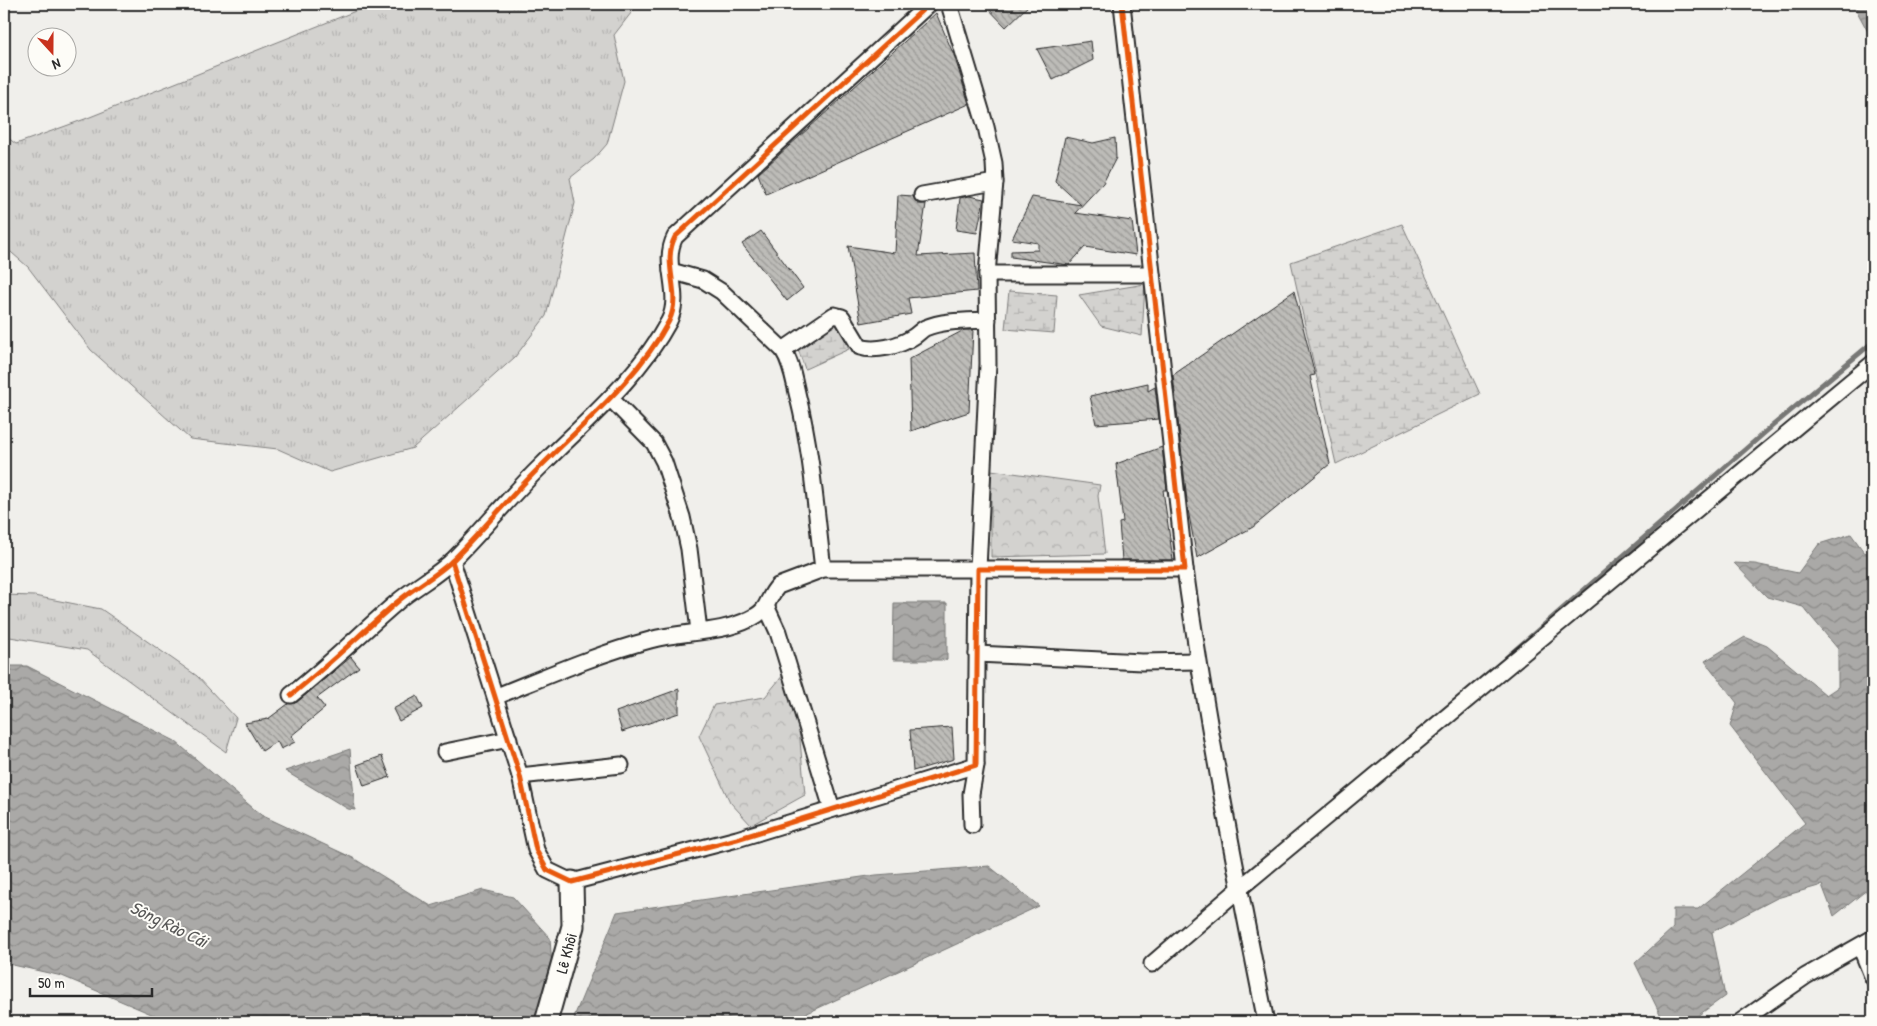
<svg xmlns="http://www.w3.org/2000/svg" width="1877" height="1026" viewBox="0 0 1877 1026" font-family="'Patrick Hand',sans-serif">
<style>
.grass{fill:url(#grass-tufts);stroke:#7f7e7d}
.forest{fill:url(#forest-crowns);stroke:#7f7e7d}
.wetland{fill:url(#wetland-marsh);stroke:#7f7e7d}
.water{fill:url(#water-waves);stroke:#777775}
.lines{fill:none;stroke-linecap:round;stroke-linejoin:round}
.stream{stroke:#777775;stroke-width:5}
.building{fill:url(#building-back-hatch);stroke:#2b2b2b}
.street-casing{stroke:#2b2b2b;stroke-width:19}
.secondary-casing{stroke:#2b2b2b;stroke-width:25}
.street{stroke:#fdfcf7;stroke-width:15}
.secondary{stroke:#fdfcf7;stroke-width:21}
.cycleway-casing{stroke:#fdfcf7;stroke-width:8}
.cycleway{stroke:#e8590c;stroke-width:5}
.labels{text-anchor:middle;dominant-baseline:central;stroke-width:4;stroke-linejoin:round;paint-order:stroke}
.street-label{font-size:16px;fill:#2b2b2b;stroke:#fdfcf7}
.water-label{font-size:18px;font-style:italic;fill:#575756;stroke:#fdfcf7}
</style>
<defs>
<pattern id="grass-tufts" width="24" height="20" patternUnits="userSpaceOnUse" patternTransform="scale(1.25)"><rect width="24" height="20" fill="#d3d2cf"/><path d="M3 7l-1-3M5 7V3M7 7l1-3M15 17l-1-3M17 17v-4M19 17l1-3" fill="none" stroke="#b5b4b2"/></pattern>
<pattern id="forest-crowns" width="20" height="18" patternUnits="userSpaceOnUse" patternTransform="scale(1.25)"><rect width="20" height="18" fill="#d3d2cf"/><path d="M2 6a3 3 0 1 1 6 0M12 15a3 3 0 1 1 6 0" fill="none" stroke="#b5b4b2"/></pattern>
<pattern id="wetland-marsh" width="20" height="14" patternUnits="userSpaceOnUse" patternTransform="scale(1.25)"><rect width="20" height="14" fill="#d3d2cf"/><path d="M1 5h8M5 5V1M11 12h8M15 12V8" fill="none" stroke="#b5b4b2"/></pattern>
<pattern id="water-waves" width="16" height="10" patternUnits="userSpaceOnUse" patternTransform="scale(1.25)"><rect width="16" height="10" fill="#aaa9a7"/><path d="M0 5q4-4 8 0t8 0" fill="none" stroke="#8b8a88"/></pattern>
<pattern id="building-back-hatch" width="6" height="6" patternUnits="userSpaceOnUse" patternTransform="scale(1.25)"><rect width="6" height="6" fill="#bdbcb8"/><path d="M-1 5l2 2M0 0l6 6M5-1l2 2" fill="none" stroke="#9a9996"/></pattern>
</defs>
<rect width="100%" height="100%" fill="#f0efeb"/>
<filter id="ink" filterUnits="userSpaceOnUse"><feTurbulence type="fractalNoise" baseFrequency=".02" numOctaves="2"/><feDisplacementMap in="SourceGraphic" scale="10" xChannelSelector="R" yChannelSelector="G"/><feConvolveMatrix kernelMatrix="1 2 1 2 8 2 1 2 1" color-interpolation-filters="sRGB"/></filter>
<g filter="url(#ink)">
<!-- grass -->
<g class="grass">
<polygon points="373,4 638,4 614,35 624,81 607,144 594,159 570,178 575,203 546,316 515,357 413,448 330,472 278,449 190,439 91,350 28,267 4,246 4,135 16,144 85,119"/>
<polygon points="4,595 34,596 101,609 197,676 236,718 226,752 87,650 4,636"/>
</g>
<!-- forest -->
<g class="forest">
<polygon points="991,470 1100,485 1098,496 1105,554 991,557"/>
<polygon points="793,663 805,795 751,825 730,802 699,736 714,705 765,697"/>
</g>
<!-- wetland -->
<g class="wetland">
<polygon points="1402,224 1480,394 1336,464 1291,262"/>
<polygon points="1145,284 1142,336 1101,326 1079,295"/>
<polygon points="1009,291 1057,295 1054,333 1005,329"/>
<polygon points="837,321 849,349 805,369 797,346"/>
</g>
<!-- water -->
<g class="water">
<polygon points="1853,4 1873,4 1873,41"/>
<polygon points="1851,534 1864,552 1873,555 1873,885 1834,916 1822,885 1777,898 1712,932 1725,996 1689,1022 1664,1022 1635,963 1673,928 1673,909 1698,909 1805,823 1730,726 1737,703 1705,661 1745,637 1767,646 1826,695 1838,687 1838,649 1803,607 1767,597 1734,563 1755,564 1798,573 1819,544"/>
<polygon points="894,603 947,603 947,660 893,660"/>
<polygon points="4,666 27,666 175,741 261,815 353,858 431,906 483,890 513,897 550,938 552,967 535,1022 170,1022 62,976 4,963"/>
<polygon points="350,749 355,810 348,809 285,771"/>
<polygon points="989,866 1039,906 788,1022 580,1022 574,1017 617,912 876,875"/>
</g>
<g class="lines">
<!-- stream -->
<polyline class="stream" points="1506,658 1771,427 1873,342"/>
</g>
<!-- building -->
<g class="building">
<polygon points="984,4 1030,4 1006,27"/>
<polygon points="936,13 955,58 969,104 766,194 758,174"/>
<polygon points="1091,41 1093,60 1053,80 1037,49"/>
<polygon points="1065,137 1093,143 1115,138 1116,158 1103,183 1075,213 1132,221 1136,255 1085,247 1069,265 1011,257 1011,251 1038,250 1038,243 1012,239 1032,197 1081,205 1055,181"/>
<polygon points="898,195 913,196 918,204 926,204 918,256 975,253 977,291 908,298 911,314 861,323 848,246 895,253"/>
<polygon points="969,196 984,199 977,233 956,230 960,198"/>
<polygon points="761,231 803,288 787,301 742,244"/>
<polygon points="1294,291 1315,375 1310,376 1330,464 1253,527 1197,558 1188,510 1173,375"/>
<polygon points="964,330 973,330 969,412 911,431 909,359"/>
<polygon points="1148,383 1148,391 1155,387 1159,419 1096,424 1090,396"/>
<polygon points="1162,447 1167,490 1163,490 1173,560 1122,560 1119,523 1123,522 1116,464"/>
<polygon points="351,657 359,667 317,698 325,708 291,736 295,742 281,749 277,741 262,751 245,723 268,719 288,704 297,702"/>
<polygon points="679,689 679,713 622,732 616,712"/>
<polygon points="417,696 423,708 399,721 393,709"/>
<polygon points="952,727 954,759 913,771 910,730"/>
<polygon points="382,756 390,777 364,786 357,765"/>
</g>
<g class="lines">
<defs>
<g id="street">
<polyline points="922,195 995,182"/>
<path d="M671,271L703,280L722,292L783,350C792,364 794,381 798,397C812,453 816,512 823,569"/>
<polyline points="987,274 1152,274"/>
<path d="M783,350L834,315L842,317L860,347C875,352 900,346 913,337C917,335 921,330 925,328C944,320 968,321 988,320"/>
<polyline points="610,398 654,443 664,462 682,517 689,549 699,631"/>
<polyline points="452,561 520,776 536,850 547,870 572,882 737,839 976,765 978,569 1185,569 1122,4"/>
<path d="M1185,569C1206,721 1236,872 1266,1022"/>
<polyline points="767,608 778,632 832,809"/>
<polyline points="977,654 1142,662 1198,661"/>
<path d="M291,695C328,666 361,633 396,603C414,587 437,576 454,559C484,529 511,495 542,465C586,421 639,377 669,321C683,293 661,264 675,237L929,4"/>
<path d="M497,696C547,676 597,654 650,640C682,631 720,634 750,619C771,609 765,600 778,586L823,569H978L988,364L987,274L995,182L994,163L986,127L949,4"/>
<polyline points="445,752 509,739"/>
<polyline points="520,776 621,765"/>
<polyline points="972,825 971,794 976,765"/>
<polyline points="1860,946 1873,978"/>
<polyline points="1152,964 1239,889 1873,363"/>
<polyline points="1740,1022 1806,976 1873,938"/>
</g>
<polyline id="secondary" points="546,1022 573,926 572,882"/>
</defs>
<!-- street casing -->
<use href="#street" class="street-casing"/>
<!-- secondary casing -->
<use href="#secondary" class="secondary-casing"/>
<!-- street -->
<use href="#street" class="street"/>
<!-- secondary -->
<use href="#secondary" class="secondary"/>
<defs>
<g id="cycleway">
<polyline points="452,561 520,776 536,850 547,870 572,882 737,839 976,765 978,569 1185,569 1122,4"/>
<path d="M291,695C328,666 361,633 396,603C414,587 437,576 454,559C484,529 511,495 542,465C586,421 639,377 669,321C683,293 661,264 675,237L929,4"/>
</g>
</defs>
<!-- cycleway casing -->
<use href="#cycleway" class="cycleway-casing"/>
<!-- cycleway -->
<use href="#cycleway" class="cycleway"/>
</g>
</g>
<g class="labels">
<!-- street labels -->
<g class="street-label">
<text transform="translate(566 953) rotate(-75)">Lê Khôi</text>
</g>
<!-- water labels -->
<g class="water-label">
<text transform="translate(169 924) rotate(26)">Sông Rào Cái</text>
</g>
</g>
<!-- margin -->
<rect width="1877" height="1026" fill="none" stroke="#fdfcf7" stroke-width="20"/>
<rect x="10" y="10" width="1857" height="1006" fill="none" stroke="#2b2b2b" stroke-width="2" filter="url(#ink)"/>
<!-- north arrow -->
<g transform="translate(52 52) rotate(159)"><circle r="24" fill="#fdfcf7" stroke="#a9a8a5"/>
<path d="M0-4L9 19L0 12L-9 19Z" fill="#c8321e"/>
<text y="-8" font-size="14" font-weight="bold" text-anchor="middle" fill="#2b2b2b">N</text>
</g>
<!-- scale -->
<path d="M30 988v8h122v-8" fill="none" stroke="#2b2b2b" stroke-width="2.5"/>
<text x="38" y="988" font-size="15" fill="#2b2b2b" stroke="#fdfcf7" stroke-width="4" paint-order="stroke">50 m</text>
</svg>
